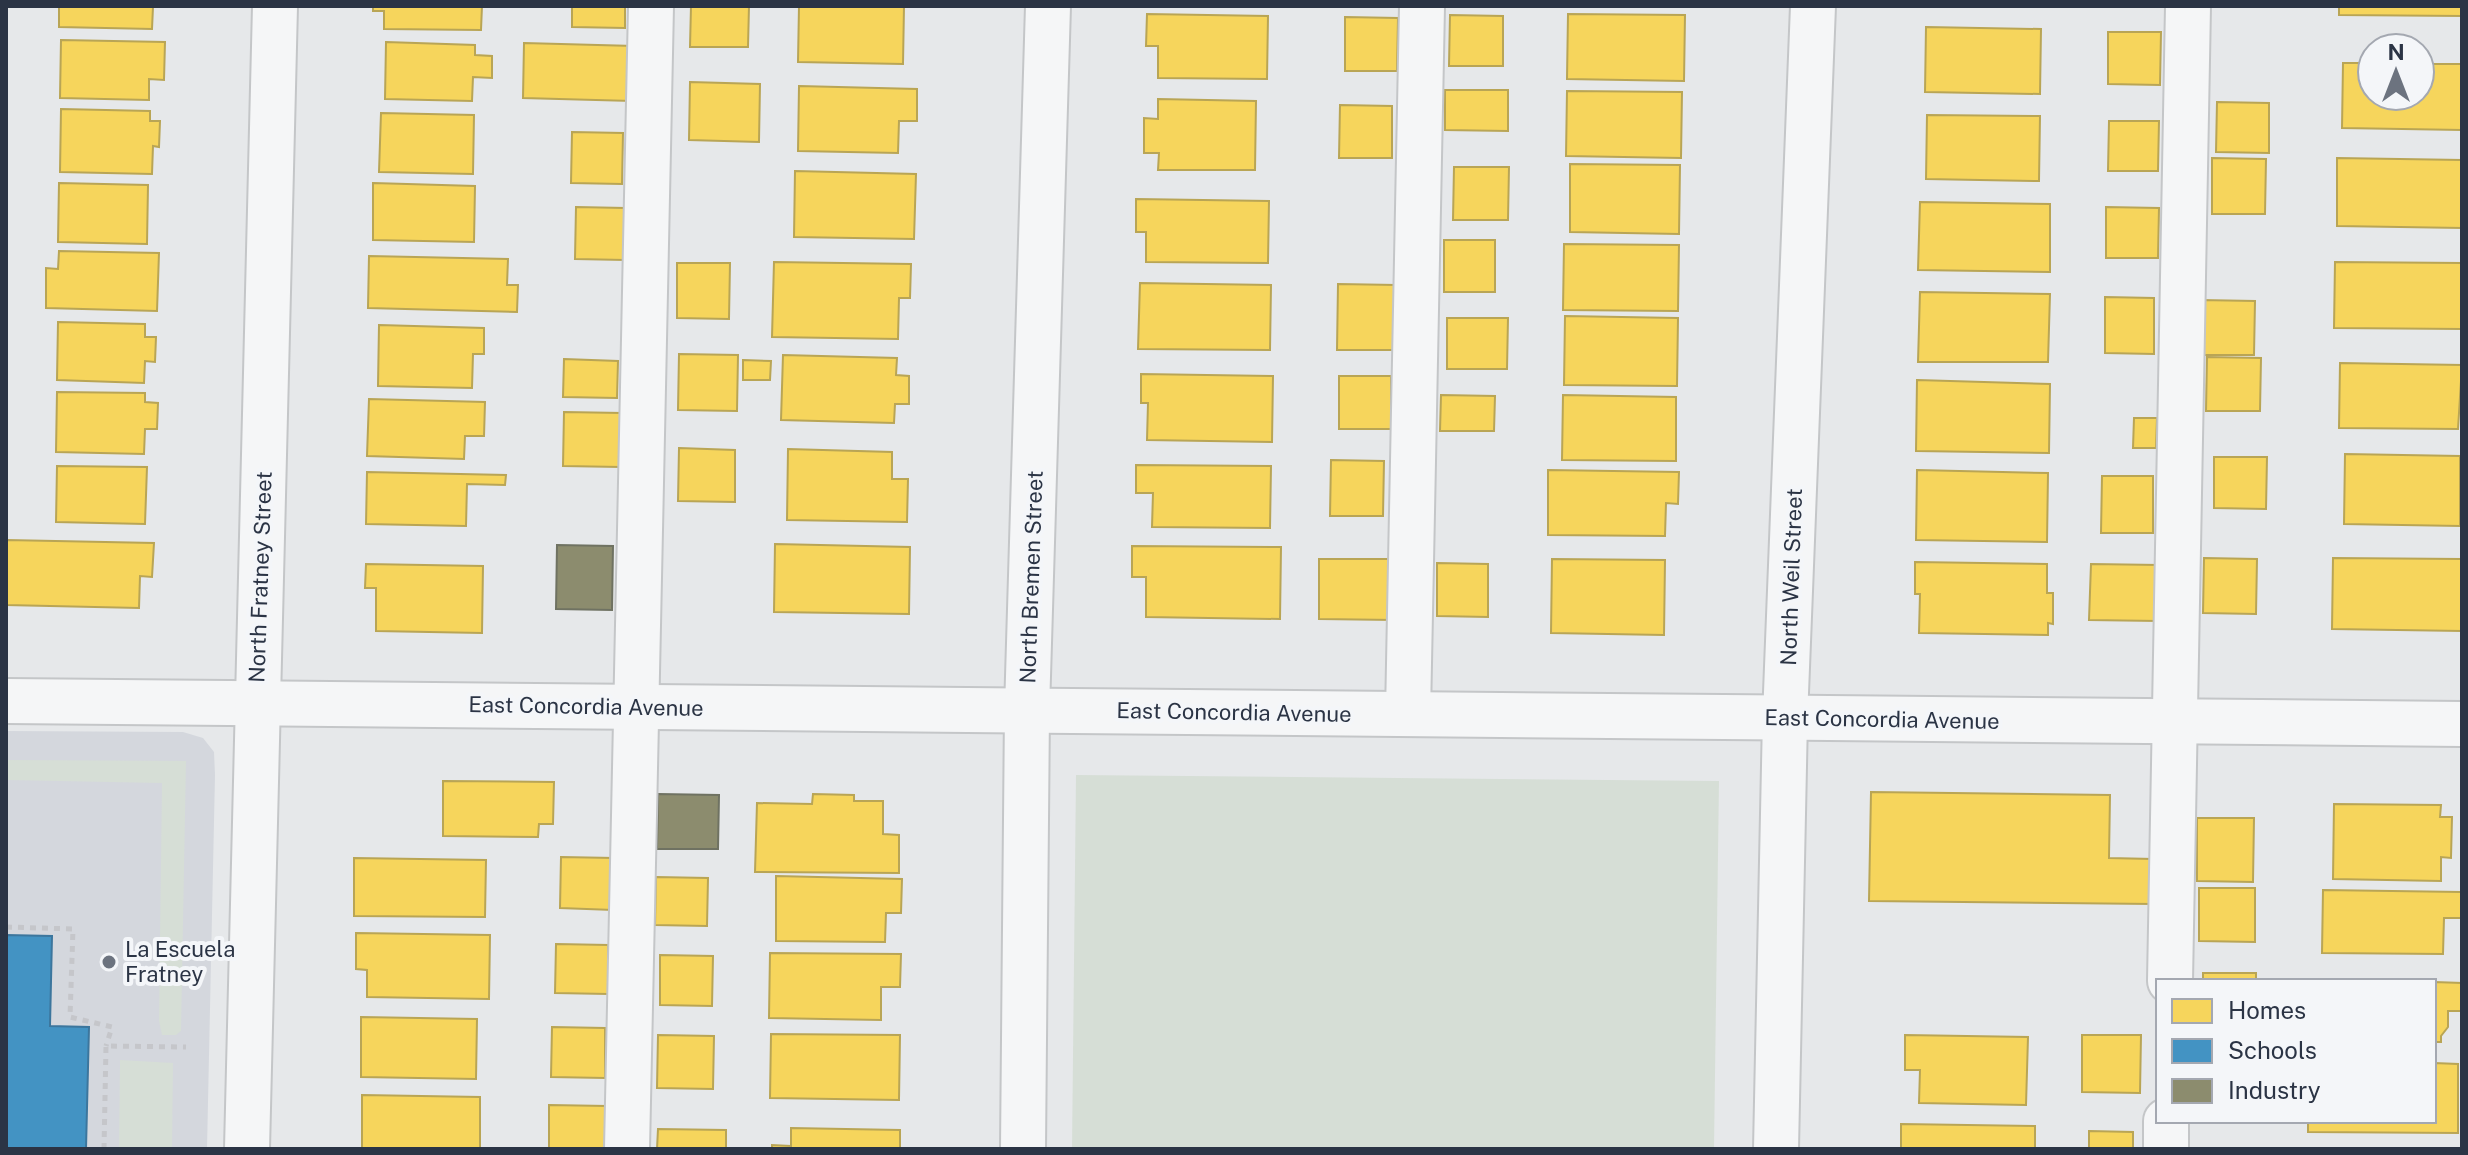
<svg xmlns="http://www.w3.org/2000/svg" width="2468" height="1155" viewBox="0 0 2468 1155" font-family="'Public Sans',sans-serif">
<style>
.built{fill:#d4d7dd}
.green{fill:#d6ded6}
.homes{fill:#f6d55c;stroke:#b9a555;stroke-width:2}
.schools{fill:#4393c3;stroke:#3c769d;stroke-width:2}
.industry{fill:#8c8c6e;stroke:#6f7262;stroke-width:2}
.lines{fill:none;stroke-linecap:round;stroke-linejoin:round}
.minor-casing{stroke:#c4c6c8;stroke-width:48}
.path{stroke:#c5c6ca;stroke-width:5;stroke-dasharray:6 6;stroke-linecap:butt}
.minor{stroke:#f5f6f7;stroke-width:44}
.poi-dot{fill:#6c737f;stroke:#f4f6f9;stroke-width:3}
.labels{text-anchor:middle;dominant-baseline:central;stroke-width:8;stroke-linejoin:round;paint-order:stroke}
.street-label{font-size:22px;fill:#2b3445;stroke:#f4f6f9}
.poi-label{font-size:22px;fill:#2b3445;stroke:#f4f6f9;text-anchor:start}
</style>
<rect width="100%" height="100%" fill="#e6e8ea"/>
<!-- built -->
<polygon class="built" points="6,731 183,732 203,738 214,752 215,775 207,1149 6,1149"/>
<!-- green -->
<g class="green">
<polygon points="6,760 186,761 181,1031 176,1035 162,1035 159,1021 162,783 6,780"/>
<polygon points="1076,775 1719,781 1714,1149 1072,1149"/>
<polygon points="120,1060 173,1063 172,1149 119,1149"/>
</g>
<!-- homes -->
<g class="homes">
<polygon points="59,6 164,6 153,7 152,29 59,27"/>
<polygon points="373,6 482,6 481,30 384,29 384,11 373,11"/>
<polygon points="572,6 625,6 625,28 572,27"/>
<polygon points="691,6 749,6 748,47 690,47"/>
<polygon points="799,6 904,6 903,64 798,62"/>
<polygon points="2339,6 2462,6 2462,16 2339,15"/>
<polygon points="1147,14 1268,16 1267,79 1158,78 1158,46 1146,46"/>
<polygon points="1568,14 1685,15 1684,81 1567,79"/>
<polygon points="1450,15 1503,16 1503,66 1449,66"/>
<polygon points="1345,17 1398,18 1397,71 1345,71"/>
<polygon points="1926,27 2041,29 2040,94 1925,92"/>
<polygon points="2108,32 2161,32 2160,85 2108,84"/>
<polygon points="61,40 165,42 164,80 149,79 149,100 60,98"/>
<polygon points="386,42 475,45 475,55 492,56 492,78 473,77 472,101 385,99"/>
<polygon points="524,43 634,46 632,101 523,98"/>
<polygon points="2343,63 2372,63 2372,96 2420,96 2420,64 2462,64 2462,130 2342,128"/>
<polygon points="690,82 760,84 759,142 689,140"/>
<polygon points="799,86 917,89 917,121 899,121 898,153 798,151"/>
<polygon points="1445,90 1508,90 1508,131 1445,130"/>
<polygon points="1567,91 1682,92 1681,158 1566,156"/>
<polygon points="1158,99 1256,101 1255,170 1158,170 1159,153 1144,153 1144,118 1158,119"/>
<polygon points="2217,102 2269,103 2269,153 2216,152"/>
<polygon points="1340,105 1392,106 1392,158 1339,158"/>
<polygon points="61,109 150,111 150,121 160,121 159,147 153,146 152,174 60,172"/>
<polygon points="381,113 474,115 473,174 379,172"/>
<polygon points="1927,115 2040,116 2039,181 1926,179"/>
<polygon points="2109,121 2159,121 2158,171 2108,171"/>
<polygon points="572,132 623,133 622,184 571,183"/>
<polygon points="2212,158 2266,159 2265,214 2212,214"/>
<polygon points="2337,158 2462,160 2462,228 2337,226"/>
<polygon points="1570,164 1680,165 1679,234 1570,232"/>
<polygon points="1454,167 1509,167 1508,220 1453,220"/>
<polygon points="795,171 916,174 914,239 794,237"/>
<polygon points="59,183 148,185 147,244 58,242"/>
<polygon points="373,183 475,186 474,242 373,240"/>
<polygon points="1136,199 1269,201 1268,263 1146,262 1146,232 1136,232"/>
<polygon points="1920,202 2050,204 2050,272 1918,270"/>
<polygon points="576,207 625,208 625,260 575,259"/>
<polygon points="2106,207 2159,208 2158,258 2106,258"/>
<rect x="1444" y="240" width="51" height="52"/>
<polygon points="1564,244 1679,245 1678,311 1563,310"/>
<polygon points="59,251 159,253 157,311 46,308 46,268 58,269"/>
<polygon points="369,256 508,259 507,285 518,285 517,312 368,308"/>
<polygon points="774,262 911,264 910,298 899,298 898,339 772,337"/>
<polygon points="2335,262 2462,263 2462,329 2334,328"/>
<polygon points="677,263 730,263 729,319 677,318"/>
<polygon points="1140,283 1271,285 1270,350 1138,349"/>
<polygon points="1338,284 1396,285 1394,350 1337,350"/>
<polygon points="1920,292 2050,294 2048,362 1918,362"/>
<polygon points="2105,297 2154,298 2154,354 2105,353"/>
<polygon points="2200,300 2255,301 2254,355 2200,355"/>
<polygon points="1565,316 1678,318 1677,386 1564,385"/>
<polygon points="1447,318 1508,318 1507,369 1447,369"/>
<polygon points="58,322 145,324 145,337 156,337 155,362 145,361 144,383 57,380"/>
<polygon points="379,325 484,328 484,354 473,354 472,388 378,386"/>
<polygon points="679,354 738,355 737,411 678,410"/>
<polygon points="783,355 897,358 896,375 909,376 909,404 895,404 894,423 781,420"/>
<polygon points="2207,357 2261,358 2260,411 2206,411"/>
<polygon points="564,359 618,361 617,398 563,397"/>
<polygon points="743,360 771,361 770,380 743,380"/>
<polygon points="2340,363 2462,365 2458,429 2339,428"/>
<polygon points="1141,374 1273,376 1272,442 1147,440 1148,403 1141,403"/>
<rect x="1339" y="376" width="52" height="53"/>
<polygon points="1917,380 2050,384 2049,453 1916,451"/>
<polygon points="57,392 145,393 145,402 158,403 157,429 145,429 144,454 56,452"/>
<polygon points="1441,395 1495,396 1494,431 1440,431"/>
<polygon points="1563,395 1676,397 1676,461 1562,460"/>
<polygon points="369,399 485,402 484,436 465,436 464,459 367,456"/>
<polygon points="564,412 622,413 620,467 563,466"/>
<polygon points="2134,418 2157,418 2156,448 2133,448"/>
<polygon points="679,448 735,450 735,502 678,501"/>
<polygon points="788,449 892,452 892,479 908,479 907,522 787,520"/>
<polygon points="2345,454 2460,456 2460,526 2344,524"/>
<polygon points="2214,457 2267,457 2266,509 2214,508"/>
<polygon points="1331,460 1384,461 1383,516 1330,516"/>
<polygon points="1136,465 1271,466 1270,528 1152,527 1153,493 1136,493"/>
<polygon points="57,466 147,467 145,524 56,522"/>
<polygon points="1548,470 1679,472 1678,504 1666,503 1665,536 1548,535"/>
<polygon points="1917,470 2048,473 2047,542 1916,540"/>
<polygon points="367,472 506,475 505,485 467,484 466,526 366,524"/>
<polygon points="2102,476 2153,476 2153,533 2101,533"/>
<polygon points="6,540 154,543 152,577 140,576 139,608 6,605"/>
<polygon points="775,544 910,547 909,614 774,612"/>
<polygon points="1132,546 1281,547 1280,619 1146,617 1146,577 1132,577"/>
<polygon points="2204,558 2257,559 2256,614 2203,613"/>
<polygon points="2333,558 2462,559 2462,631 2332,629"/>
<polygon points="1319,559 1394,559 1394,620 1319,619"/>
<polygon points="1552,559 1665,560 1664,635 1551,633"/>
<polygon points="1915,562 2047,564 2047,593 2053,593 2053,624 2048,623 2048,635 1919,633 1920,594 1915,594"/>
<polygon points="1437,563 1488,564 1488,617 1437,616"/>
<polygon points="366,564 483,566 482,633 376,631 376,588 365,588"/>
<polygon points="2091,564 2159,565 2158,621 2089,620"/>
<polygon points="443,781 554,782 553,824 539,824 538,837 443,836"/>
<polygon points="1871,792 2110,795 2109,858 2153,859 2153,904 1869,901"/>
<polygon points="813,794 854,795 854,801 883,801 883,834 899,835 899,873 755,872 757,803 812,804"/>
<polygon points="2334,804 2441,805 2440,817 2452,817 2451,858 2441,857 2441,881 2333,879"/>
<polygon points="2197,818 2254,818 2253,882 2197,881"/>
<polygon points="561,857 614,858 613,910 560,908"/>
<polygon points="354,858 486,860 485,917 354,916"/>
<polygon points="776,876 902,879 901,913 886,913 885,942 776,941"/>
<polygon points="656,877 708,878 707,926 655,925"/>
<polygon points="2199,888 2255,888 2255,942 2199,941"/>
<polygon points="2323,890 2461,892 2461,918 2444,918 2443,954 2322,953"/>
<polygon points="356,933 490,935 489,999 367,997 367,970 356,969"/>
<polygon points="556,944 608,945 608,994 555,993"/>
<polygon points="770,953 901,954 900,987 881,987 881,1020 769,1018"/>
<polygon points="660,955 713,956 712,1006 660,1005"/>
<rect x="2203" y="973" width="53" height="8"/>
<polygon points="2434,982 2462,983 2462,1011 2448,1011 2448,1027 2441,1036 2441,1042 2434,1042"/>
<polygon points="361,1017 477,1019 476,1079 361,1077"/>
<polygon points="552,1027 605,1028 605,1078 551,1077"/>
<polygon points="771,1034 900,1035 899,1100 770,1098"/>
<polygon points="658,1035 714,1036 713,1089 657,1088"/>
<polygon points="1905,1035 2028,1037 2026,1105 1919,1103 1920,1070 1905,1070"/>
<polygon points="2082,1035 2141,1035 2140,1093 2082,1092"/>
<polygon points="2434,1063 2458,1064 2458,1133 2308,1132 2308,1121 2434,1121"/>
<polygon points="362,1095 480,1097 480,1149 362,1149"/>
<polygon points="549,1105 607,1106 606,1149 549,1149"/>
<polygon points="1901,1124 2035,1126 2035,1149 1901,1149"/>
<polygon points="791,1128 900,1130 900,1149 772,1149 772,1145 791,1146"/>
<polygon points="658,1129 726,1130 726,1149 657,1149"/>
<polygon points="2089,1131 2133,1132 2133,1149 2089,1149"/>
</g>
<!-- schools -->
<polygon class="schools" points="6,935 52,936 50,1026 89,1027 86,1149 6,1149"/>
<!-- industry -->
<g class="industry">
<polygon points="557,545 613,546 612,610 556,609"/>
<polygon points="658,794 719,795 718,849 657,849"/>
</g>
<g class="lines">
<defs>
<g id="minor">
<polyline points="6,701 2462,724"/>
<polyline points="1408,714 1422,6"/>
<polyline points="2170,981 2188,6"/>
<polyline points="247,1149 275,6"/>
<polyline points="627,1149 651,6"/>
<polyline points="1023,1149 1027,710 1048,6"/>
<polyline points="1776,1149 1785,718 1813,6"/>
<polyline points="2166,1149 2166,1121"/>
</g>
</defs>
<!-- minor casing -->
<use href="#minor" class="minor-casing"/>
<!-- path -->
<g class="path">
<polyline points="6,927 73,929 70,1017 112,1027 106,1046"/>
<polyline points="104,1149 106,1046 186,1047"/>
</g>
<!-- minor -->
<use href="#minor" class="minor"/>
</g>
<!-- markers -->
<circle class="poi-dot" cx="109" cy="962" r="8"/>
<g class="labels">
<!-- street labels -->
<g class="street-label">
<text transform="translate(260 577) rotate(-88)">North Fratney Street</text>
<text transform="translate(1031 577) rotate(-88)">North Bremen Street</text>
<text transform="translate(1791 577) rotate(-88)">North Weil Street</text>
<text transform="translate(586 706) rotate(1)">East Concordia Avenue</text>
<text transform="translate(1234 712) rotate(1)">East Concordia Avenue</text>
<text transform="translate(1882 719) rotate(1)">East Concordia Avenue</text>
</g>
<!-- poi labels -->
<g class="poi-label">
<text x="125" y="949">La Escuela<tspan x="125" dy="25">Fratney</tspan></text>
</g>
</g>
<!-- border -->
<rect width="2468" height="1155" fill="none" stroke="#2b3445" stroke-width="16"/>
<!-- legend -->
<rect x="2156" y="979" width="280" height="144" fill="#f4f6f9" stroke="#a4a8b1" stroke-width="2"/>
<rect x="2172" y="999" width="40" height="24" fill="#f6d55c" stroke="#a4a8b1" stroke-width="2"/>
<text x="2228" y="1019" font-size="24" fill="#2b3445">Homes</text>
<rect x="2172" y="1039" width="40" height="24" fill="#4393c3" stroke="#a4a8b1" stroke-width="2"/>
<text x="2228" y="1059" font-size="24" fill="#2b3445">Schools</text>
<rect x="2172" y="1079" width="40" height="24" fill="#8c8c6e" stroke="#a4a8b1" stroke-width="2"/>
<text x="2228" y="1099" font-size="24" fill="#2b3445">Industry</text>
<!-- north arrow -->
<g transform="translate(2396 72)"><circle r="38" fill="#f4f6f9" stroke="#a4a8b1" stroke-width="2"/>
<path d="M0-6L14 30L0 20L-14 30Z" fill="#6c737f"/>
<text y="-12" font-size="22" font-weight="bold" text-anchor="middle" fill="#2b3445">N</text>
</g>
</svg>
